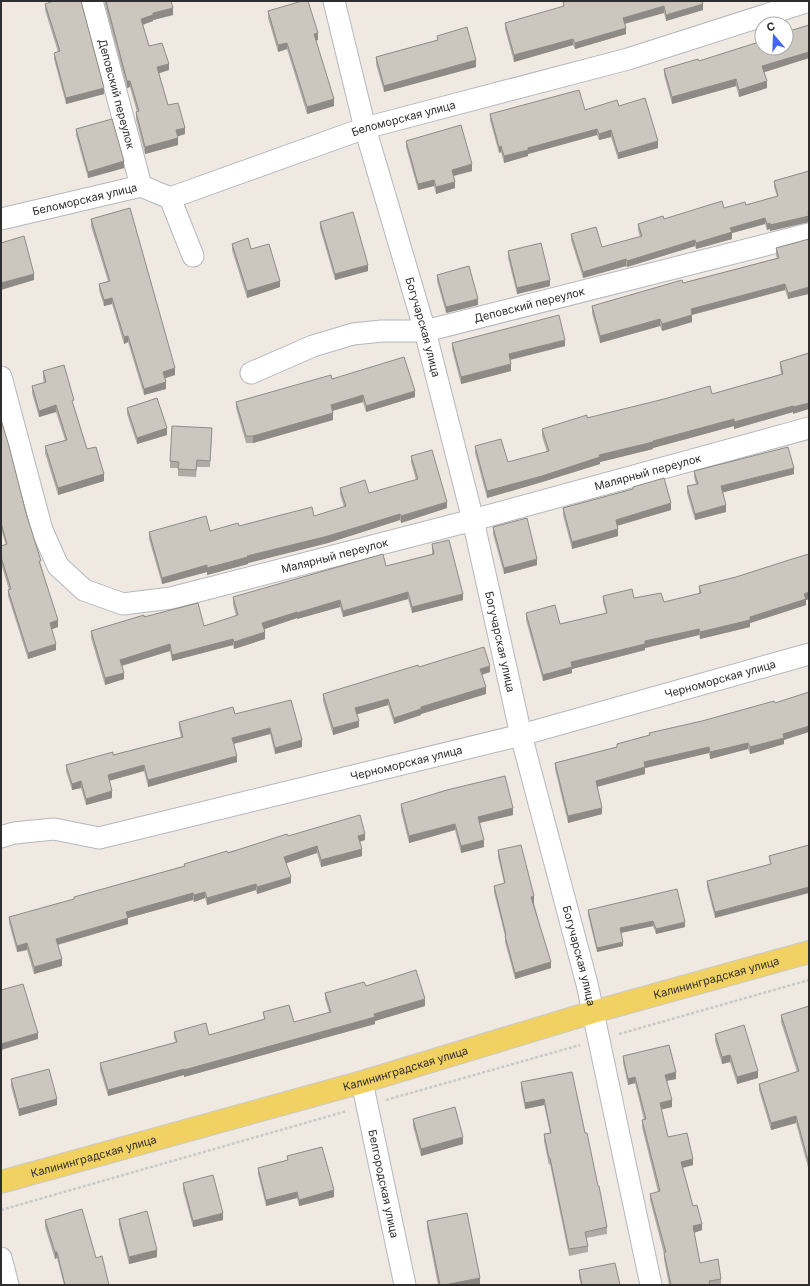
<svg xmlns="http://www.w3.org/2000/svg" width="810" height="1286" viewBox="0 0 810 1286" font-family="Inter,sans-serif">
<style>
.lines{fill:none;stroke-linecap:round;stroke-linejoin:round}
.minor-casing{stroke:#b4b7c1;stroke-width:23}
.major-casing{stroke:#c9c9c9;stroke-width:24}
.path{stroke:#c9c9c9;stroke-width:2.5;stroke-dasharray:3 2;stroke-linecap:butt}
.minor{stroke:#fff;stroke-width:21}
.major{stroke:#f2d163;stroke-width:22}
.wall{fill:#afaba4}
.shaded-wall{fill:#8e8b86}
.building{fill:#cbc7bf;stroke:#8e8b86}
.labels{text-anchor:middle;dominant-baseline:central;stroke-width:3;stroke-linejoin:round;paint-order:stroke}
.street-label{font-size:11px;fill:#2e2e2e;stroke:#fff}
</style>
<rect width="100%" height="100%" fill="#efe9e1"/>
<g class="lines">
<defs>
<g id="minor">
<path id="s1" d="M92,1L141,186"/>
<path id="s2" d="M334,1L365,128L425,331L473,520L521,735L587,984L651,1285"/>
<polyline points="170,198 193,256"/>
<path id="s3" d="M1,219L141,186L170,198L365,128L628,59L809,1"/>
<path id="s4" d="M251,373L313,346L353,334L382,331H425L809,234"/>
<path id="s5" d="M1,377L42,530L58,566L84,590L123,604L171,598L473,520L809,428"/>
<path id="s6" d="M1,837L14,833L54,829L99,838L521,735L809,654"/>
<path id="s7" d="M362,1082L405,1285"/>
<polyline points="1,1258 8,1285"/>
</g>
<g id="major">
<path id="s8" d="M1,1182L362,1082L593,1012L809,952"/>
</g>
</defs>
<!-- minor casing -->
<use href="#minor" class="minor-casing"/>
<!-- major casing -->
<use href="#major" class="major-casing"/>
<!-- path -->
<g class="path">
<polyline points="619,1034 809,980"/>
<polyline points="386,1100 580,1045"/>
<polyline points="1,1210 347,1111"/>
</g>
<!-- minor -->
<use href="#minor" class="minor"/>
<!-- major -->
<use href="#major" class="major"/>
</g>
<!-- wall -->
<g class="wall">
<polygon points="104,1 171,1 173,15 153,20 153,21 143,25 149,46 169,70 158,73 168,105 185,134 177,136 178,145 145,154 136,119 136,112 137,112 130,87 127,88"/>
<polygon points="702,1 703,10 666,21 664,13 625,24 626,34 575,49 573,45 514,62 505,29 505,23 563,7 563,2"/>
<polygon points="45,4 104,94 66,104 54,59 54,53 58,52 45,10"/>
<polygon points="268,11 318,40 316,40 334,106 307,114 287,49 278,52 268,18"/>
<polygon points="809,25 809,58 764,72 767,88 739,97 736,86 672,104 664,75 664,69 762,48"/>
<polygon points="437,36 476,67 384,92 376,64 376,57 437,40"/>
<polygon points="619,106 658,148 618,159 611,137 599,140 597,135 528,154 528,156 504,163 501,152 499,153 490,120 490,114 585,110"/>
<polygon points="76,129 124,168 88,178 76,135"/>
<polygon points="406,141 472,171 454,176 455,188 436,194 434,186 418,190 406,147"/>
<polygon points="809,171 809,222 770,231 770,229 767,230 765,224 732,233 732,239 696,249 695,246 627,267 626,266 583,278 571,240 571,234 602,247 640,237 638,230 638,224 746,205 777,196 774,187 774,181"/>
<polygon points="91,219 175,375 164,378 166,389 144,395 128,342 124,344 112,304 104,306 99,290 99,284 108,281 91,226"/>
<polygon points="320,222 368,271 335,280 320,228"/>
<polygon points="809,239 788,299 785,290 692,315 692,322 662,331 660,326 600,343 592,313 592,306 683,283 777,258 776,255 776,248"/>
<polygon points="232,244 251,249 280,287 247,298 232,250"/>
<polygon points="508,251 550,286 517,294 508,258"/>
<polygon points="437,275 478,305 446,313 437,281"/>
<polygon points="452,343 565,346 510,360 511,371 461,384 452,349"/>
<polygon points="809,353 793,414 793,412 734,429 734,426 653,448 653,449 600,462 600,464 542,482 487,498 475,453 475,446 508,462 547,452 542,436 542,429 587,418 712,394 781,374 780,368 780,362"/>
<polygon points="43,371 74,406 87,449 104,481 58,495 45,453 45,446 65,440 56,412 39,417 32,393 32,386 44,383 43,378"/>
<polygon points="332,379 415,397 366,412 363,402 333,411 333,420 253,443 246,443 236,408 236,402"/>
<polygon points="127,408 167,435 137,444 127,414"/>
<polygon points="1,420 58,627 51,629 56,650 28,659 8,596 8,590 9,590 1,563 1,546 6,545 1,529"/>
<polygon points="212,435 210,467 197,467 196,477 178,476 178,468 170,468 170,461"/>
<polygon points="411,456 447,508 401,523 400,520 328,543 248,563 248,564 207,575 207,572 162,584 149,539 149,532 210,531 314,516 344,507 340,494 340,488 369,493 416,480 411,462"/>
<polygon points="694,471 794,474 723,492 726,512 695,520 687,493 687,486 696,484 694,477"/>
<polygon points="633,487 671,510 617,526 618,536 572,549 563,515 563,508 633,489"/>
<polygon points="493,527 537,565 504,574 493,534"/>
<polygon points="432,544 463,600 412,613 408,599 343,617 340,607 297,619 297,618 264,629 265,639 234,649 233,645 172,661 170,651 122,666 124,679 105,685 91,638 91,631 144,617 204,626 236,616 233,604 233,597 386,566 432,554"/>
<polygon points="809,554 809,599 806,600 806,605 750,623 750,627 700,639 699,635 645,648 645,650 572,669 572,673 543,681 526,620 526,613 560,624 606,613 603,602 603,596 634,598 664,602 699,594 699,586 736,577"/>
<polygon points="419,667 490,672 482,675 486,694 421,714 421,715 394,724 388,705 357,714 359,727 333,735 323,701 323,694"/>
<polygon points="291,700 302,747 275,754 270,734 234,744 237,762 148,787 144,771 109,781 112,798 86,805 81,788 72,790 66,771 66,765 113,755 181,737 179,728 179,722 235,714"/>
<polygon points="649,733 784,740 784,744 750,754 748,749 710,759 709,753 645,768 645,774 597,787 602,814 568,823 555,769 555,763 617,747 617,744 649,735"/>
<polygon points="401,804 513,815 480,823 484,847 461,853 455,830 409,843 401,811"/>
<polygon points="288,836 365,840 360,842 362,856 321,867 317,853 286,863 291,883 257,894 256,890 207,905 205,898 194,902 193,900 128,918 128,924 58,945 62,966 34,974 27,950 17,952 9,923 9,917 74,900 74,897 184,866 184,864"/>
<polygon points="809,845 715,918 707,887 707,881 770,864 769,856"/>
<polygon points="498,850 534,903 551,968 515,979 505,942 505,936 494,892 494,886 504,883 498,857"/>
<polygon points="588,910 685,927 656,934 653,926 621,933 623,946 597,952 588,915"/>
<polygon points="366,986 425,1006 375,1021 375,1024 184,1077 184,1075 108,1096 100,1070 100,1063 176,1042 174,1038 174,1032 209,1035 264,1019 263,1012 294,1022 329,1012 325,999 325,993"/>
<polygon points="809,1006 809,1171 796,1123 771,1130 759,1090 759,1084 797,1072 781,1022 781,1015"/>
<polygon points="715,1034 758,1078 737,1084 730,1062 722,1064 715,1041"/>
<polygon points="623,1056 676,1079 667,1081 672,1107 661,1109 668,1137 693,1165 683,1168 693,1206 702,1230 694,1233 700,1263 721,1279 721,1285 669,1285 664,1259 664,1254 650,1200 650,1194 658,1192 642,1127 642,1120 644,1120 635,1083 628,1085 623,1063"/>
<polygon points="572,1072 585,1133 607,1227 607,1234 586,1238 588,1246 588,1252 569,1256 550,1164 549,1165 544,1141 544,1134 550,1133 544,1105 525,1109 521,1089 521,1082"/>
<polygon points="11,1079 57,1105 19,1116 11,1086"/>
<polygon points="413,1119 463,1144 421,1156 413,1126"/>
<polygon points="287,1156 334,1197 299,1206 297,1198 266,1206 258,1174 258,1168 287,1160"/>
<polygon points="183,1183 223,1220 193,1227 183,1190"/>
<polygon points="119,1219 157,1257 129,1264 119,1225"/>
<polygon points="45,1220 96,1258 109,1285 64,1285 57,1258 55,1259 45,1227"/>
<polygon points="427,1221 480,1284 476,1285 438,1285 427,1228"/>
<polygon points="579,1270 620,1285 581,1285 579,1277"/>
</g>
<!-- shaded-wall -->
<g class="shaded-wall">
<polygon points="703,4 703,10 666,21 666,15"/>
<polygon points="664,6 664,13 623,24 623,18"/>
<polygon points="173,8 173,15 153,20 153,21 141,25 141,19 153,13"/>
<polygon points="626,28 626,34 575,49 575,43"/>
<polygon points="318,33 318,40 314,41 314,34"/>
<polygon points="573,39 573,45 514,62 514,55"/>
<polygon points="287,43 287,49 278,52 278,45"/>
<polygon points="809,52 809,58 762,73 762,66"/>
<polygon points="476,60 476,67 384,92 384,86"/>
<polygon points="169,64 169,70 157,74 157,67"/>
<polygon points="736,79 736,86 672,104 672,97"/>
<polygon points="127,81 130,81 130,87 127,88"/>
<polygon points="767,81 767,88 739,97 739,90"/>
<polygon points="104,88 104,94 66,104 66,98"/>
<polygon points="334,99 334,106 307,114 307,107"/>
<polygon points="185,128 185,134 176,137 176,130"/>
<polygon points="597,129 597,135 528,154 528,156 504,163 504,156 528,148"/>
<polygon points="611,130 611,137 599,140 599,134"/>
<polygon points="178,138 178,145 145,154 145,147"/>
<polygon points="658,141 658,148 618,159 618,153"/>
<polygon points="501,146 501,152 499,153 499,147"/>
<polygon points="124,161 124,168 88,178 88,172"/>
<polygon points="472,164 472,171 452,176 452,170"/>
<polygon points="434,180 434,186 418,190 418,184"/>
<polygon points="455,182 455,188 436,194 436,187"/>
<polygon points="809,212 809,222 770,231 770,225"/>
<polygon points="765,218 765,224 732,233 732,239 696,249 696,243 730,228"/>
<polygon points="770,223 770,229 767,230 767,224"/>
<polygon points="695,240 695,246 627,267 627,261"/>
<polygon points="626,259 626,266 583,278 583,272"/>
<polygon points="368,265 368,271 335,280 335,274"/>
<polygon points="34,274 34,280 1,290 1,283"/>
<polygon points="550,280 550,286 517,294 517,288"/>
<polygon points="280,281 280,287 247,298 247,291"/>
<polygon points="785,284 785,290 691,315 691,309"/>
<polygon points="809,287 809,294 788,299 788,293"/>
<polygon points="112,298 112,304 104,306 104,300"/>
<polygon points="478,299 478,305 446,313 446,307"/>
<polygon points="692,315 692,322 662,331 662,324"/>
<polygon points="660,319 660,326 600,343 600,336"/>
<polygon points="128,336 128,342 124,344 124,337"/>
<polygon points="565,340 565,346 509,360 509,354"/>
<polygon points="511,364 511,371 461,384 461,377"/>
<polygon points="175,368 175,375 163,379 163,372"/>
<polygon points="166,382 166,389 144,395 144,389"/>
<polygon points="415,391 415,397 366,412 366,406"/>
<polygon points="363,395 363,402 331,411 331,405"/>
<polygon points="809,403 809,409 793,414 793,407"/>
<polygon points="56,405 56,412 39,417 39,411"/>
<polygon points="793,406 793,412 734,429 734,422"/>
<polygon points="333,413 333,420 253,443 253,436"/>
<polygon points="734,419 734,426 653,448 653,449 600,462 600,464 542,482 487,498 487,491 599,455"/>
<polygon points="167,428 167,435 137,444 137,438"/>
<polygon points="794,468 794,474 721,493 721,486"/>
<polygon points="104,474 104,481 58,495 58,488"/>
<polygon points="447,502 447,508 401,523 401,516"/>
<polygon points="671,503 671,510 616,526 616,520"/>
<polygon points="726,505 726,512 695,520 695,514"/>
<polygon points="400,514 400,520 328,543 248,563 248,564 207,575 207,568 247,556"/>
<polygon points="618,529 618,536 572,549 572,542"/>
<polygon points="537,559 537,565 504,574 504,568"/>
<polygon points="207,565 207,572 162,584 162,578"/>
<polygon points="408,592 408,599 343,617 343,611"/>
<polygon points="809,592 809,599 806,600 806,605 750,623 750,627 700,639 700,632 750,617 804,594"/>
<polygon points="463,594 463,600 412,613 412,607"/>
<polygon points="340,600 340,607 297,619 297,613"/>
<polygon points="297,612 297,618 262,630 262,623"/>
<polygon points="58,620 58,627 50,630 50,623"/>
<polygon points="699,629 699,635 645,648 645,650 572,669 572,673 543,681 543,675 571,662 645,641"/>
<polygon points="265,632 265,639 234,649 234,642"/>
<polygon points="233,639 233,645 172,661 172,655"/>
<polygon points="56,644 56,650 28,659 28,653"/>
<polygon points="170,644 170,651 120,666 120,660"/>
<polygon points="490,666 490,672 480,675 480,669"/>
<polygon points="124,673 124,679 105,685 105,678"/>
<polygon points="486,687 486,694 421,714 421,715 394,724 394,718 421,707"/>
<polygon points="388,699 388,705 355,715 355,708"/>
<polygon points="359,721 359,727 333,735 333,728"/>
<polygon points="809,726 809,732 784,740 784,744 750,754 750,747 783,734"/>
<polygon points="270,728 270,734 232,744 232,738"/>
<polygon points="302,740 302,747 275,754 275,748"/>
<polygon points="748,743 748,749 710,759 710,752"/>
<polygon points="709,747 709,753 645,768 645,774 596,787 596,781 644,762"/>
<polygon points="237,756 237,762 148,787 148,780"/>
<polygon points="144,765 144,771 108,781 108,775"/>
<polygon points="81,781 81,788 72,790 72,784"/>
<polygon points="112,791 112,798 86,805 86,799"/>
<polygon points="513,808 513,815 478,823 478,817"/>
<polygon points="602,808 602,814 568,823 568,816"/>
<polygon points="455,824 455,830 409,843 409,836"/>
<polygon points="365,834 365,840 358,842 358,836"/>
<polygon points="484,840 484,847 461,853 461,846"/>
<polygon points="317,846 317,853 284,864 284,857"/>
<polygon points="362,849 362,856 321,867 321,860"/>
<polygon points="291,877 291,883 257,894 257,887"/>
<polygon points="256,884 256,890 207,905 207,898"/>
<polygon points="809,887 809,893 715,918 715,912"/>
<polygon points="205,892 205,898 194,902 194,895"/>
<polygon points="193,893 193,900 128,918 128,924 56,945 56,939 126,912"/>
<polygon points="534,896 534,903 531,904 531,897"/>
<polygon points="653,921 653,926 620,933 620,928"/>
<polygon points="685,922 685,927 656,934 656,929"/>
<polygon points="623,942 623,946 597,952 597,948"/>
<polygon points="27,943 27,950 17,952 17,946"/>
<polygon points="62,959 62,966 34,974 34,967"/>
<polygon points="551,962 551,968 515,979 515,973"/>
<polygon points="425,999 425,1006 375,1021 375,1024 184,1077 184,1070"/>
<polygon points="38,1033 38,1039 1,1050 1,1044"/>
<polygon points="730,1055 730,1062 722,1064 722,1057"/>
<polygon points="184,1069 184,1075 108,1096 108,1090"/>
<polygon points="758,1071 758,1078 737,1084 737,1077"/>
<polygon points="676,1072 676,1079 665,1081 665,1075"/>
<polygon points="635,1077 635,1083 628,1085 628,1079"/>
<polygon points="57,1099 57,1105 19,1116 19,1109"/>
<polygon points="544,1099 544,1105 525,1109 525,1103"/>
<polygon points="672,1100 672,1107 660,1110 660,1103"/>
<polygon points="796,1116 796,1123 771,1130 771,1123"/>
<polygon points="463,1137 463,1144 421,1156 421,1149"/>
<polygon points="693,1159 693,1165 681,1168 681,1162"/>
<polygon points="334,1190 334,1197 299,1206 299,1200"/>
<polygon points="297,1192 297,1198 266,1206 266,1200"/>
<polygon points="223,1213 223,1220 193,1227 193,1221"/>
<polygon points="702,1224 702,1230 693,1233 693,1226"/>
<polygon points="157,1250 157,1257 129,1264 129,1257"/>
<polygon points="55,1252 57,1252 57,1258 55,1259"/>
<polygon points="480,1278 480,1284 476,1285 444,1285"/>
</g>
<!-- building -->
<g class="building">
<polygon points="54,1 81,1 104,88 66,98 54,53 60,51 45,4"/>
<polygon points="106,1 171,1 173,8 153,13 153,15 141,19 149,46 162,43 169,64 157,67 168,105 178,103 185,128 176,130 178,138 145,147 136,112 139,111 130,81 127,81"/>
<polygon points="302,1 308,1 318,33 314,34 334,99 307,107 287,43 278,45 268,11"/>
<polygon points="567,1 702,1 703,4 666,15 664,6 623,18 626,28 575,43 573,39 514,55 505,23 564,6 563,2"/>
<polygon points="809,25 809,52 762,66 767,81 739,90 736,79 672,97 664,69 698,59 699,61 762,41 762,48 786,48 786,32"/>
<polygon points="467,27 476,60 384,86 376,57 438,40 437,36"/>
<polygon points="579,90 585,110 617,100 619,106 645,98 658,141 618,153 611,130 599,134 597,129 528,148 528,150 504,156 501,146 499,147 490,114"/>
<polygon points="112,119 124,161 88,172 76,129"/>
<polygon points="461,125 472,164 452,170 455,182 436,187 434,180 418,184 406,141"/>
<polygon points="809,171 809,212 808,212 809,216 770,225 770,223 767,224 765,218 730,228 732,232 696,243 695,240 627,261 626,259 583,272 571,234 596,227 602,247 642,236 638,224 663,216 664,219 722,201 724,208 745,202 746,205 778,196 774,181"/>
<polygon points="130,208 175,368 163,372 166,382 144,389 128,336 124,337 112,298 104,300 99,284 110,281 91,219"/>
<polygon points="353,212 368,265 335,274 320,222"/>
<polygon points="24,236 34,274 1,283 1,243"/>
<polygon points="248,238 251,249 269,244 280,281 247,291 232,244"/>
<polygon points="809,239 809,287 788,293 785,284 691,309 692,315 662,324 660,319 600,336 592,306 682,280 683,283 779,258 776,248"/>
<polygon points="541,243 550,280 517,288 508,251"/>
<polygon points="469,266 478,299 446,307 437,275"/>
<polygon points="559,315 565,340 509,354 511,364 461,377 452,343"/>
<polygon points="809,353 809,403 793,407 793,406 734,422 734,419 653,441 653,442 599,455 600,457 542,476 487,491 475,446 501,439 508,462 549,451 542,429 587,415 587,418 664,399 710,386 712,394 783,374 780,362"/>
<polygon points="404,357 415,391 366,406 363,395 331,405 333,413 253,436 246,436 236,402 331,375 332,379"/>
<polygon points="64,365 74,400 72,401 87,449 96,447 104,474 58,488 45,446 67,440 56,405 39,411 32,386 46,382 43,371"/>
<polygon points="157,398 167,428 137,438 127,408"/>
<polygon points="1,420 9,446 26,513 41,561 39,561 58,620 50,623 56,644 28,653 8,590 11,589 1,557 1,546 7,544 1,523"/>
<polygon points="172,426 212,428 210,461 197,460 196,470 178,469 179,462 170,461"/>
<polygon points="788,447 794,468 721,486 726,505 695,514 687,486 698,484 694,471"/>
<polygon points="432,450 447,502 401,516 400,514 328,536 247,556 248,557 207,568 207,565 162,578 149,532 206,516 210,531 238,523 239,526 312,507 314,516 346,506 340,488 365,480 369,493 418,479 411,456"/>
<polygon points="664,478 671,503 616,520 618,529 572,542 563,508 633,489 633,487"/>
<polygon points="527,518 537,559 504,568 493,527"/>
<polygon points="449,540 463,594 412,607 408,592 343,611 340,600 297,613 297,612 262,623 265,632 234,642 233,639 172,655 170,644 120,660 124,673 105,678 91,631 144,615 144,617 198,603 204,626 238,615 233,597 383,554 386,566 434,554 432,544"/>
<polygon points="809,554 809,592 804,594 806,599 750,617 750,620 700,632 699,629 645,641 645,644 571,662 572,667 543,675 526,613 555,605 560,624 607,613 603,596 632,589 634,598 661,593 664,602 701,593 699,586 736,577 789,560"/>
<polygon points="484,647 490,666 480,669 486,687 421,707 421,709 394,718 388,699 355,708 359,721 333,728 323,694 418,665 419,667"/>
<polygon points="809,692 809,726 783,734 784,738 750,747 748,743 710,752 709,747 644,762 645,767 596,781 602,808 568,816 555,763 617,747 617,744 650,735 649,733 702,721 774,701 775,703"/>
<polygon points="291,700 302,740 275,748 270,728 232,738 237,756 148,780 144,765 108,775 112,791 86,799 81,781 72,784 66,765 113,752 113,755 183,737 179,722 233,707 235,714"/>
<polygon points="505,776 513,808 478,817 484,840 461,846 455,824 409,836 401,804 447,790"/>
<polygon points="360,815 365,834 358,836 362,849 321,860 317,846 284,857 291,877 257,887 256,884 207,898 205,892 194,895 193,893 126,912 128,918 56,939 62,959 34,967 27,943 17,946 9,917 74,899 74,897 185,866 184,864 227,851 228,853 287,834 288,836"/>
<polygon points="521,845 534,896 531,897 551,962 515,973 505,936 506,935 494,886 505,883 498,850"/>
<polygon points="809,845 809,887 715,912 707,881 771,864 769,856"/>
<polygon points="677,889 685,922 656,929 653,921 620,928 623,942 597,948 588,910"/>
<polygon points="416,970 425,999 374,1014 375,1017 184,1070 184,1069 108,1090 100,1063 177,1042 174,1032 206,1023 209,1035 265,1019 263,1012 289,1005 294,1022 331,1012 325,993 364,982 366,986"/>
<polygon points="23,984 38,1033 1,1044 1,990"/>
<polygon points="809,1006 809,1164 796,1116 771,1123 759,1084 799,1071 781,1015"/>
<polygon points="744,1025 758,1071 737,1077 730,1055 722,1057 715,1034"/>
<polygon points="669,1045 676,1072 665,1075 672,1100 660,1103 668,1137 687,1133 693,1159 681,1162 693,1206 697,1205 702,1224 693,1226 700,1263 718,1259 721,1279 709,1281 710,1285 671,1285 664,1253 666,1252 650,1194 660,1191 642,1120 646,1119 635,1077 628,1079 623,1056"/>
<polygon points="49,1069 57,1099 19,1109 11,1079"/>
<polygon points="572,1072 585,1133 587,1133 598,1186 599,1186 607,1227 585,1232 588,1246 569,1249 550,1158 549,1158 544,1134 551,1133 544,1099 525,1103 521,1082"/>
<polygon points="455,1107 463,1137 421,1149 413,1119"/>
<polygon points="322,1147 334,1190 299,1200 297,1192 266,1200 258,1168 288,1160 287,1156"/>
<polygon points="213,1175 223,1213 193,1221 183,1183"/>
<polygon points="82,1209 96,1258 102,1256 109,1285 65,1285 57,1252 55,1252 45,1220"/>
<polygon points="147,1211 157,1250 129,1257 119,1219"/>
<polygon points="467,1213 480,1278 444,1285 440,1285 427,1221"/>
<polygon points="615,1263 620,1285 582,1285 579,1270"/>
</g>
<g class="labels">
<!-- street labels -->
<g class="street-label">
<text stroke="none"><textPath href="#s1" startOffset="96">Деповский переулок</textPath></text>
<text stroke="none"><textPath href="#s3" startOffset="422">Беломорская улица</textPath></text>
<text stroke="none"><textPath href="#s3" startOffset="86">Беломорская улица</textPath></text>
<text stroke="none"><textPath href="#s4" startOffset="289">Деповский переулок</textPath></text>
<text stroke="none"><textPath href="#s2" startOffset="338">Богучарская улица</textPath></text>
<text stroke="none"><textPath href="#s5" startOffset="816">Малярный переулок</textPath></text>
<text stroke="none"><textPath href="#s5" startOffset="492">Малярный переулок</textPath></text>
<text stroke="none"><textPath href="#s2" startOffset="662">Богучарская улица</textPath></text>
<text stroke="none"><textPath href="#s6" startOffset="741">Черноморская улица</textPath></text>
<text stroke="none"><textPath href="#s6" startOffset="416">Черноморская улица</textPath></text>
<text stroke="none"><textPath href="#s2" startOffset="986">Богучарская улица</textPath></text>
<text stroke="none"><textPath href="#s8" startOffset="744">Калининградская улица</textPath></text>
<text stroke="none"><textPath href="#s8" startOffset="420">Калининградская улица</textPath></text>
<text stroke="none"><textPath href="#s8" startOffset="96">Калининградская улица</textPath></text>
<text stroke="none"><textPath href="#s7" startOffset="104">Белгородская улица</textPath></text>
</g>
</g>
<!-- border -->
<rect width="810" height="1286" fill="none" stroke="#2e2e2e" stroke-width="4"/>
<!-- north arrow -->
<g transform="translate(774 36) rotate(341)"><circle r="19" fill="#ffffff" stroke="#ababab"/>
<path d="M0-3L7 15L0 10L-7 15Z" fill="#4264fb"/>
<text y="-6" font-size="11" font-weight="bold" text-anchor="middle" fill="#2e2e2e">С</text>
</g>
</svg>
